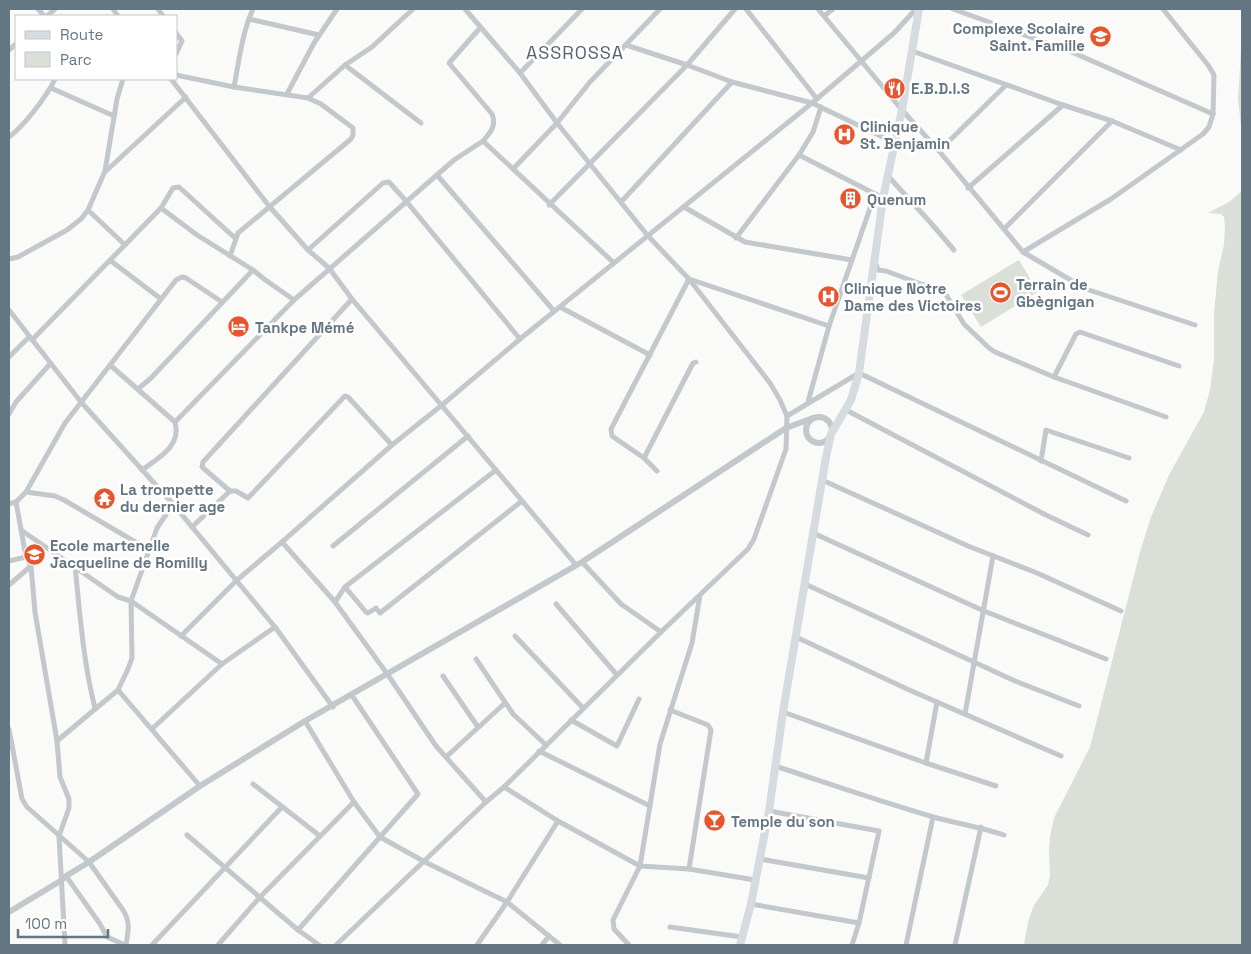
<svg xmlns="http://www.w3.org/2000/svg" width="1251" height="954" viewBox="0 0 1251 954" font-family="'Space Grotesk',sans-serif">
<style>
.green{fill:#dadfd7}
.lines{fill:none;stroke-linecap:round;stroke-linejoin:round}
.minor{stroke:#c3c8cc;stroke-width:5}
.tertiary{stroke:#c3c8cc;stroke-width:6}
.secondary{stroke:#d6dbdf;stroke-width:8}
.labels{text-anchor:middle;dominant-baseline:central;stroke-width:5;stroke-linejoin:round;paint-order:stroke}
.poi-label{font-size:15px;font-weight:bold;fill:#657683;stroke:#fff;text-anchor:start}
.quarter-label{font-size:18px;letter-spacing:1px;fill:#57646e;stroke:#fff}
</style>
<rect width="100%" height="100%" fill="#fafaf8"/>
<!-- green -->
<g class="green">
<polygon points="1242,34 1242,133 1238,99"/>
<polygon points="1242,191 1242,945 1024,945 1028,922 1034,905 1048,885 1050,876 1049,851 1050,836 1054,818 1090,747 1140,552 1151,517 1170,473 1204,412 1210,390 1214,360 1214,314 1218,271 1224,245 1225,225 1224,217 1221,214 1208,213 1229,202"/>
<polygon points="1019,260 1038,292 981,327 961,295"/>
</g>
<g class="lines">
<!-- minor -->
<g class="minor">
<polyline points="38,9 44,16"/>
<polyline points="113,9 118,16"/>
<polyline points="158,9 163,16"/>
<polyline points="746,9 817,99"/>
<polyline points="818,9 902,110 939,151 1023,252 1086,289 1195,325"/>
<polyline points="953,9 1074,53 1213,114"/>
<polyline points="47,16 55,9"/>
<polyline points="824,16 833,9"/>
<polyline points="249,19 319,35"/>
<path d="M480,28L449,63L492,114C497,126 490,133 483,141"/>
<polyline points="176,33 182,41 176,54"/>
<polyline points="9,50 16,44"/>
<polyline points="912,51 1063,105 1112,121 1181,150"/>
<polyline points="345,65 421,123"/>
<polyline points="520,73 582,9"/>
<polyline points="176,75 234,87 308,98 321,104 353,128 353,135 351,139 238,233 230,256"/>
<polyline points="171,79 269,206 308,250 329,268 352,299 576,565"/>
<polyline points="732,82 687,65 735,9"/>
<path d="M234,87C239,61 242,33 253,9"/>
<polyline points="51,88 114,116"/>
<polyline points="287,94 314,43 337,9"/>
<polyline points="308,98 345,65 372,47 413,9"/>
<polyline points="821,107 813,132 799,155 883,198"/>
<path d="M9,137C24,126 47,96 55,79"/>
<polyline points="895,143 812,103 894,33 916,9"/>
<polyline points="939,151 1006,85"/>
<polyline points="513,169 557,123 590,82 660,9"/>
<polyline points="106,171 186,97"/>
<polyline points="437,175 554,311"/>
<polyline points="888,176 930,222 954,250"/>
<polyline points="968,188 1063,105"/>
<polyline points="549,205 687,65 626,45"/>
<polyline points="684,207 745,242 852,260"/>
<polyline points="161,208 197,235 253,270 264,279 294,300"/>
<polyline points="88,210 125,245"/>
<polyline points="1004,229 1112,121"/>
<polyline points="736,238 799,155"/>
<polyline points="308,250 383,183 389,182 406,201 520,339"/>
<polyline points="1023,252 1111,199 1203,134 1209,127 1213,114 1214,75 1208,65 1163,9"/>
<polyline points="9,259 18,257 67,230 81,219 88,210 105,171 117,99 123,79"/>
<polyline points="111,261 161,299"/>
<polyline points="875,261 878,270 886,271 945,293 964,324 989,348 995,352 1054,377 1166,417"/>
<polyline points="352,299 203,462 202,467 230,491 236,491 248,498 345,396 348,397 392,445"/>
<polyline points="560,307 650,355"/>
<polyline points="9,310 81,402 173,504 275,627 333,707"/>
<polyline points="32,340 161,208 173,188 179,187 235,238"/>
<polyline points="9,357 29,337"/>
<path d="M110,365L175,422C182,446 158,458 142,470"/>
<polyline points="1054,377 1076,334 1080,332 1179,366"/>
<polyline points="138,389 151,378 253,270"/>
<polyline points="808,402 829,326 875,194"/>
<polyline points="846,410 1046,515 1088,535"/>
<polyline points="9,414 16,402 50,364"/>
<polyline points="787,416 859,373 1126,501"/>
<polyline points="175,422 294,300 454,160 483,141 614,263"/>
<polyline points="644,458 693,363 696,362"/>
<polyline points="1041,461 1046,430 1129,458"/>
<polyline points="657,471 644,458 612,436 611,429 689,279 829,326"/>
<polyline points="822,480 968,546 1037,573 1121,611"/>
<polyline points="26,492 55,496 64,500 149,550"/>
<polyline points="16,502 26,557 31,566 35,612 57,741 60,777 69,799 69,808 59,836 65,945"/>
<polyline points="9,504 16,502 26,492 65,423 176,280 182,277 186,278 222,302"/>
<polyline points="192,527 230,491"/>
<polyline points="21,530 118,597 131,601 222,664"/>
<polyline points="813,533 984,611 1106,659"/>
<polyline points="282,542 335,602 388,675 436,746 486,802"/>
<polyline points="333,546 468,436"/>
<polyline points="9,561 26,557"/>
<polyline points="582,562 621,604 661,632"/>
<path d="M75,566C80,614 83,661 95,708"/>
<polyline points="805,584 1015,681 1079,706"/>
<polyline points="9,585 31,566"/>
<polyline points="345,587 366,612 368,613 376,608 380,613 522,501"/>
<polyline points="335,602 345,587 496,470"/>
<polyline points="556,604 617,675"/>
<polyline points="181,636 237,580 282,542 392,445 442,405 520,339 812,103 732,82 621,202"/>
<polyline points="515,636 583,708"/>
<polyline points="796,637 907,689 1061,756"/>
<polyline points="476,659 513,714 546,745"/>
<polyline points="443,676 478,727"/>
<polyline points="118,690 200,786"/>
<polyline points="670,710 708,725 711,730 689,869"/>
<polyline points="783,712 926,763 996,786"/>
<polyline points="965,714 993,556"/>
<polyline points="571,720 617,746 639,699"/>
<polyline points="305,721 354,802 380,837 425,862 507,902 560,945"/>
<polyline points="153,728 222,664 275,627"/>
<path d="M9,729L22,799L27,807L89,862L123,910C131,923 128,931 126,945"/>
<polyline points="57,741 118,690 128,669 132,658 131,601 157,528 173,504"/>
<polyline points="539,751 650,806"/>
<polyline points="446,757 505,703"/>
<polyline points="926,763 937,702"/>
<path d="M775,766C827,783 878,801 930,816C954,823 980,827 1004,835"/>
<polyline points="253,784 320,836"/>
<polyline points="504,787 558,821 640,866 689,869 755,880"/>
<polyline points="769,811 879,831 859,923 852,945"/>
<polyline points="187,835 298,930 319,945"/>
<polyline points="760,859 869,878"/>
<polyline points="66,876 100,924 107,937 125,945"/>
<polyline points="751,904 859,923"/>
<polyline points="670,927 742,937"/>
<polyline points="298,930 418,794 351,694"/>
<polyline points="152,945 282,807"/>
<polyline points="218,945 259,898 354,802"/>
<polyline points="336,945 486,802 504,787 661,632 748,549 754,539 786,449 787,416 780,400 770,383 689,279 648,236 557,123 520,73 465,9"/>
<polyline points="477,945 507,902 558,821"/>
<polyline points="542,945 549,936"/>
<polyline points="629,945 614,929 613,920 640,866 660,744 692,643 700,595"/>
<polyline points="906,945 933,817"/>
<polyline points="955,945 981,827"/>
</g>
<!-- tertiary -->
<g class="tertiary">
<circle cx="819" cy="430" r="13"/>
<polyline points="9,912 62,880 66,876 89,862 200,786 305,721 582,562 786,428 813,418"/>
</g>
<!-- secondary -->
<polyline class="secondary" points="740,945 751,904 769,811 783,712 826,457 831,434 851,400 859,373 883,198 902,110 919,9"/>
</g>
<!-- icons -->
<defs>
<symbol id="school-disc" viewBox="-11 -11 22 22"><circle r="9.5" fill="#e4572e" stroke="#fff"/><path d="M0-5L7-2L0 1L-7-2ZM-4 1L0 2.5L4 1V4Q0 6-4 4Z" fill="#fff"/></symbol>
<symbol id="restaurant-disc" viewBox="-11 -11 22 22"><circle r="9.5" fill="#e4572e" stroke="#fff"/><path d="M-5-6h1v4h1v-4h1v4h1v-4h1v5L-1.5 .5V6h-2V.5L-5-1ZM5-6V6H3V1.5H1.5Q1.5-4 5-6Z" fill="#fff"/></symbol>
<symbol id="hospital-disc" viewBox="-11 -11 22 22"><circle r="9.5" fill="#e4572e" stroke="#fff"/><path d="M-5-5h3v3.5h4V-5h3V5h-3V1.5h-4V5h-3Z" fill="#fff"/></symbol>
<symbol id="building-disc" viewBox="-11 -11 22 22"><circle r="9.5" fill="#e4572e" stroke="#fff"/><path d="M-4-6H4V6H1V3H-1V6H-4ZM-2.5-4.3h1.7v1.8h-1.7ZM.8-4.3h1.7v1.8H.8ZM-2.5-1h1.7V.8h-1.7ZM.8-1h1.7V.8H.8Z" fill="#fff"/></symbol>
<symbol id="stadium-disc" viewBox="-11 -11 22 22"><circle r="9.5" fill="#e4572e" stroke="#fff"/><path d="M0-5a6.5 5 0 1 0 0 10a6.5 5 0 1 0 0-10ZM-3.5-1.8h7v3.6h-7Z" fill="#fff"/></symbol>
<symbol id="hotel-disc" viewBox="-11 -11 22 22"><circle r="9.5" fill="#e4572e" stroke="#fff"/><path d="M-6-4.5h1.5V1H6V5H4.5V3h-9V5H-6ZM-4 0a1.8 1.8 0 1 1 3.6 0ZM.5 0V-2.5h3Q6-2.5 6 0Z" fill="#fff"/></symbol>
<symbol id="temple-disc" viewBox="-11 -11 22 22"><circle r="9.5" fill="#e4572e" stroke="#fff"/><path d="M0-6L5-2H3V0L6.5 2.5H4V6H1.5V3h-3V6H-4V2.5H-6.5L-3 0V-2H-5Z" fill="#fff"/></symbol>
<symbol id="bar-disc" viewBox="-11 -11 22 22"><circle r="9.5" fill="#e4572e" stroke="#fff"/><path d="M-6-5H6L.8 .8V4.5H3.5V6h-7V4.5H-.8V.8Z" fill="#fff"/></symbol>
</defs>
<g fill-rule="evenodd">
<use href="#school-disc" x="1088" y="24" width="25" height="25"/>
<use href="#restaurant-disc" x="882" y="76" width="25" height="25"/>
<use href="#hospital-disc" x="832" y="122" width="25" height="25"/>
<use href="#building-disc" x="838" y="186" width="25" height="25"/>
<use href="#stadium-disc" x="988" y="280" width="25" height="25"/>
<use href="#hospital-disc" x="816" y="284" width="25" height="25"/>
<use href="#hotel-disc" x="226" y="314" width="25" height="25"/>
<use href="#temple-disc" x="92" y="486" width="25" height="25"/>
<use href="#school-disc" x="22" y="542" width="25" height="25"/>
<use href="#bar-disc" x="702" y="808" width="25" height="25"/>
</g>
<g class="labels">
<!-- poi labels -->
<g class="poi-label">
<text x="1085" y="28" text-anchor="end">Complexe Scolaire<tspan x="1085" dy="17">Saint. Famille</tspan></text>
<text x="911" y="88">E.B.D.I.S</text>
<text x="860" y="126">Clinique<tspan x="860" dy="17">St. Benjamin</tspan></text>
<text x="867" y="199">Quenum</text>
<text x="1016" y="284">Terrain de<tspan x="1016" dy="17">Gbègnigan</tspan></text>
<text x="844" y="288">Clinique Notre<tspan x="844" dy="17">Dame des Victoires</tspan></text>
<text x="255" y="327">Tankpe Mémé</text>
<text x="120" y="489">La trompette<tspan x="120" dy="17">du dernier age</tspan></text>
<text x="50" y="545">Ecole martenelle<tspan x="50" dy="17">Jacqueline de Romilly</tspan></text>
<text x="731" y="821">Temple du son</text>
</g>
<!-- quarter labels -->
<g class="quarter-label">
<text x="575" y="52">ASSROSSA</text>
</g>
</g>
<!-- border -->
<rect width="1251" height="954" fill="none" stroke="#657683" stroke-width="20"/>
<!-- legend -->
<rect x="15" y="15" width="162" height="65" fill="#ffffff" stroke="#c1c8cd"/>
<rect x="25" y="31" width="25" height="8" fill="#d6dbdf" stroke="#c1c8cd"/>
<text x="60" y="40" font-size="15" fill="#657683">Route</text>
<rect x="25" y="52" width="25" height="15" fill="#dadfd7" stroke="#c1c8cd"/>
<text x="60" y="65" font-size="15" fill="#657683">Parc</text>
<!-- scale -->
<path d="M18 929v8h90v-8" fill="none" stroke="#657683" stroke-width="2.5"/>
<text x="25" y="929" font-size="15" fill="#657683" stroke="#ffffff" stroke-width="4" paint-order="stroke">100 m</text>
</svg>
